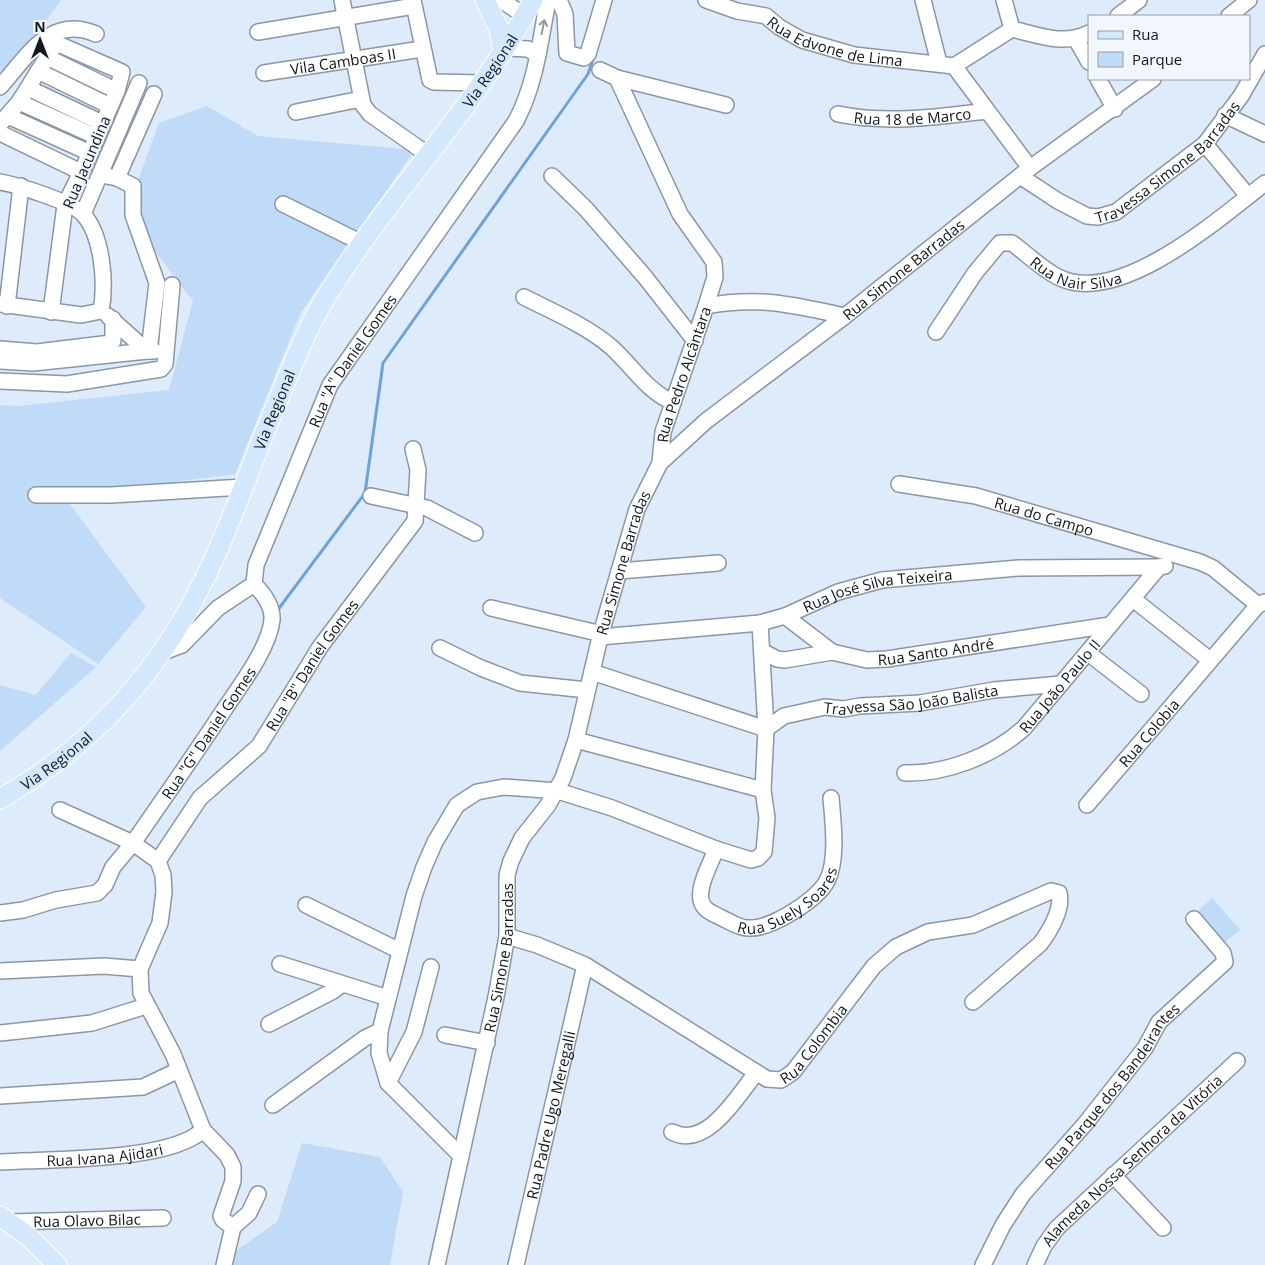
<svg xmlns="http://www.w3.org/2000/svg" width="1265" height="1265" viewBox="0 0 1265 1265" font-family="'Open Sans',sans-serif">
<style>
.green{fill:#bfdbf8}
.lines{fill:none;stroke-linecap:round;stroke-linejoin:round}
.stream{stroke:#70a2d6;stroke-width:3}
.minor-casing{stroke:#8a97a5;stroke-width:18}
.major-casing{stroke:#fff;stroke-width:21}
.minor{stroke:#fff;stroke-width:15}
.major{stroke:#d3e8fd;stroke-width:19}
.oneway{stroke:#949799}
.labels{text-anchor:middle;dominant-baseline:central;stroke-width:4.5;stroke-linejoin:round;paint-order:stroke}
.street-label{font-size:15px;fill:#12171c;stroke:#f2f7fe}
</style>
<rect width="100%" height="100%" fill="#ddebfb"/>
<!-- green -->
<g class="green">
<polygon points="0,0 61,0 0,86"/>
<polygon points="207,106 258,136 415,150 301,312 235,474 64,496 146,607 98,664 0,598 0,405 19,406 169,390 193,301 126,213 159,123"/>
<polygon points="71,653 96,667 0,751 0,685 36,695"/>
<polygon points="1212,898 1240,930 1223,944 1196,913"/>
<polygon points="302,1143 380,1157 403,1192 390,1265 222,1265 223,1260 277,1222"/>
</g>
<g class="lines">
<!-- stream -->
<polyline class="stream" points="277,611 365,493 383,363 588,74 593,59"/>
<defs>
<g id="minor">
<polyline points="342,0 363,105 370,114 427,154"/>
<polyline points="413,0 430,80 434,82 480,83"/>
<polyline points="501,0 525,16"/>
<polyline points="559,0 565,14 567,53 584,58 588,54 604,0"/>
<path id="s1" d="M706,0L737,11L766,16L779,27L802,40L854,55L954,66L1012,29"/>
<polyline points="923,0 939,63"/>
<path d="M1004,0L1012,29C1038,35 1063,46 1089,33"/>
<polyline points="1118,16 1139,0"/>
<polyline points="1229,16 1249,0"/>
<polyline points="258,32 414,6"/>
<polyline points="1076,39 1089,62"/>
<polyline points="506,48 528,49 538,55"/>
<polyline points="47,57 117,91"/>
<polyline points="954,66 1030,168"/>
<polyline points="600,70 617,78 726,105"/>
<polyline points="38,71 110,106"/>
<path id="s2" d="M264,73L422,49"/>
<polyline points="617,78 680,214 714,262 715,277 706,306"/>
<polyline points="1098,79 1115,109"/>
<path d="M0,87C27,57 50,14 96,34"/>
<polyline points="28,88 102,123"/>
<polyline points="19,102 97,137"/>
<polyline points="296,112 361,99"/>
<path id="s3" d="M838,114C888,124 937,117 987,111"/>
<polyline points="1225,115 1265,134"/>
<polyline points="8,116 90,153"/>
<polyline points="0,124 19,102 56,43 122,72 117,91 85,164 65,205 51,312"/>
<polyline points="0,133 81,172"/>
<polyline points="1205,144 1248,196"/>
<polyline points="101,175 117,178 133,186 133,215 157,283 149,351"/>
<polyline points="552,176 586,209 645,277 695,341"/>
<path id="s4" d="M1020,176L1058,201L1087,216L1098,217L1116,212L1205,144L1241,96L1265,54"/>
<polyline points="117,178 154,94"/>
<path d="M0,182C17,185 72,202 83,214C103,236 106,284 101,311"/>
<polyline points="283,204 362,243"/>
<polyline points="83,214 139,83"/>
<path d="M524,297C553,312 585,325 610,346C631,364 647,392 673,402"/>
<polyline points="0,304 81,315 101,311"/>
<polyline points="7,306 21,186"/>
<polyline points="108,316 147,351 154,351"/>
<path id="s5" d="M936,332L975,273L1000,243H1012C1027,254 1042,269 1058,277C1118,308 1220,218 1265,183"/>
<polyline points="0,349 37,352 111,343 113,341 113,319"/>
<polyline points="0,361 33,363 147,351"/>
<polyline points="0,381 67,384 161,369 165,364 172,285"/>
<path id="s6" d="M660,463L663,432L706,306C759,296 794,305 845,316"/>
<path id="s7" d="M899,484L976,496L1200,562L1213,568L1258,605"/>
<polyline points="36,495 111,495 243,487"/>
<polyline points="371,496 427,508 475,533"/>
<polyline points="619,571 718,563"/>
<polyline points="1133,599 1210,660"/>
<polyline points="491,608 602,634"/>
<polyline points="785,616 832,652"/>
<path id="s8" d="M600,637L760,623L785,616L838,592L882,580L1019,568L1159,567"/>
<polyline points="440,648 481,668 520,683 587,690"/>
<path id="s9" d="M762,651L777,659L785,660L832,652L867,660L887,659L1110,625"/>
<path id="s10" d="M163,652L182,645L218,608L254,584L256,565L330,385L516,121C536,83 540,42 548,0"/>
<polyline points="1088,653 1141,694"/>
<polyline points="592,672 766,729"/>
<path id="s11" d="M766,729L784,716L825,707L843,709L860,706L920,703L994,690L1061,684"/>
<polyline points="576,740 763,790"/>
<path id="s12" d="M905,773C946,774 993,756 1024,728L1159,567L1165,566"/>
<path id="s13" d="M1087,805L1258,605L1265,602"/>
<polyline points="60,810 133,843 158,861 163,875 164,892 160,923 140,969 141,993 173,1054 203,1130 227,1155 233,1167 233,1181 221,1216 223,1220 233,1227"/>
<path id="s14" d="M716,849C711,863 698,885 701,900C703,910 712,913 720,917C729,921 738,928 748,928C770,930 817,900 827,881C838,860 833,821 831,798"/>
<path id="s15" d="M158,861L200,798L259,746L320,647L415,521L418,470L413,449"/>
<polyline points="306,905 400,951"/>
<path id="s16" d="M0,913L23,910L56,900L97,893L105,885L113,867L133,843C165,797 197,751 228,704C243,682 269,647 272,620C273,606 263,593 254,584"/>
<path id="s17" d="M507,936L537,945L585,965L767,1079L781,1080L793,1072L874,966L896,947L928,932L973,925L1051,891L1059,893C1063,909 1050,931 1040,944L973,1002"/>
<polyline points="280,964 388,998"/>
<polyline points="0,971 104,966 140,969"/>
<polyline points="269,1024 333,991 341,985"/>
<polyline points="0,1033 92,1023 146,1006"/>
<polyline points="445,1035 487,1043"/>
<polyline points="388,1083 414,1032 431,967"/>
<polyline points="0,1096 143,1087 179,1070"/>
<polyline points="273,1105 365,1038 380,1031"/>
<path d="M672,1132C706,1150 737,1097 756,1073"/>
<polyline points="461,1156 388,1083 379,1053 380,1031 414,896 424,867 435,842 457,805 477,792 504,787 558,791 612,808 716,849 751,860 758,858 764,852 767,818 763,790 766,729 760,623"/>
<path id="s18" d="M0,1162C48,1159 170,1162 203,1130"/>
<polyline points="1113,1175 1163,1228"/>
<path id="s19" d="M9,1222L163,1218"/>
<polyline points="224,1265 233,1227 249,1213 258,1194"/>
<path id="s20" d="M437,1265L496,997L507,936V875L511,861L522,838L548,805L563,778L576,740L600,637L637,509L660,463L706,421L845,316L1030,168L1153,79"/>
<path id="s21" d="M516,1265L585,965"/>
<path id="s22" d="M983,1265L1003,1225L1023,1194L1085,1124L1145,1048L1159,1022L1225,962L1223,953L1194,919"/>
<path id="s23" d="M1035,1265L1044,1246L1057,1228L1237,1061"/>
</g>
<g id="major">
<polyline points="485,0 499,29 503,52"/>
<path id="s24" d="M0,799C94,745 158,674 206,576C230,527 248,473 269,422C287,380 302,337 326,297C388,195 478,106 533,0"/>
<polyline points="0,1216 29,1237 57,1265"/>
</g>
</defs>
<!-- minor casing -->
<use href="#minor" class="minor-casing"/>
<!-- major casing -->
<use href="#major" class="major-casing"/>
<!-- minor -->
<use href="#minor" class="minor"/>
<!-- major -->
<use href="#major" class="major"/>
</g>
<!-- one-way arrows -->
<defs><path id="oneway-shaft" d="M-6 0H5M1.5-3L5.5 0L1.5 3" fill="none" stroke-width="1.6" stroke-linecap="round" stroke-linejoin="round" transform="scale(1.25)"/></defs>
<use class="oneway" href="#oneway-shaft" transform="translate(543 27) rotate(-79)"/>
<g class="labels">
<!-- street labels -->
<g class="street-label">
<text stroke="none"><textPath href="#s1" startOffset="138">Rua Edvone de Lima</textPath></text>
<text stroke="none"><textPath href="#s2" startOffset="80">Vila Camboas II</textPath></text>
<text stroke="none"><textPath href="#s24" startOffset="892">Via Regional</textPath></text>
<text stroke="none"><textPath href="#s3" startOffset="75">Rua 18 de Marco</textPath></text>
<text stroke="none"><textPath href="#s4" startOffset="179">Travessa Simone Barradas</textPath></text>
<text transform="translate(86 162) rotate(-67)">Rua Jacundina</text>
<text stroke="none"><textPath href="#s5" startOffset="196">Rua Nair Silva</textPath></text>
<text stroke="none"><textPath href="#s20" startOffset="1152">Rua Simone Barradas</textPath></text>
<text stroke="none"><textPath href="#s10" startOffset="361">Rua "A" Daniel Gomes</textPath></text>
<text stroke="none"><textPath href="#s6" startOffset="92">Rua Pedro Alcântara</textPath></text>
<text stroke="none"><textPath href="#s24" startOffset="488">Via Regional</textPath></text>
<text stroke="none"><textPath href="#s7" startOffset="149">Rua do Campo</textPath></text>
<text stroke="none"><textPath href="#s20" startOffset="734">Rua Simone Barradas</textPath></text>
<text stroke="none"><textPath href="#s8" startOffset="284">Rua José Silva Teixeira</textPath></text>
<text stroke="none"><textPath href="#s9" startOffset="178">Rua Santo André</textPath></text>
<text stroke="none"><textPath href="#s15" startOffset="251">Rua "B" Daniel Gomes</textPath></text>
<text stroke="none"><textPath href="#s12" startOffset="185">Rua João Paulo II</textPath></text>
<text stroke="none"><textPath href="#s11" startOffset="151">Travessa São João Balista</textPath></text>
<text stroke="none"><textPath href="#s16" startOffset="295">Rua "G" Daniel Gomes</textPath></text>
<text stroke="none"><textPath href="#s13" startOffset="95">Rua Colobia</textPath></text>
<text stroke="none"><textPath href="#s24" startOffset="68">Via Regional</textPath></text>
<text stroke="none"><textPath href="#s14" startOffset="160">Rua Suely Soares</textPath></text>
<text stroke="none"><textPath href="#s20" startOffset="314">Rua Simone Barradas</textPath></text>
<text stroke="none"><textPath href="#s17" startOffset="361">Rua Colombia</textPath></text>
<text stroke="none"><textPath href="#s22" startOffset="222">Rua Parque dos Bandeirantes</textPath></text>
<text stroke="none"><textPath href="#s21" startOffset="154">Rua Padre Ugo Meregalli</textPath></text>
<text stroke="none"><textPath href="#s18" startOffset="105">Rua Ivana Ajidari</textPath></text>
<text stroke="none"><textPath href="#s23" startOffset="144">Alameda Nossa Senhora da Vitória</textPath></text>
<text stroke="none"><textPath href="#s19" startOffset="78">Rua Olavo Bilac</textPath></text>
</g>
</g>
<!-- legend -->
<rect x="1088" y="15" width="162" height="65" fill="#f2f7fe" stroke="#989da4"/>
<rect x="1098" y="31" width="25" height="8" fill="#d3e8fd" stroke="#989da4"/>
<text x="1132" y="40" font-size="15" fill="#12171c">Rua</text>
<rect x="1098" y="52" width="25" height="15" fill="#bfdbf8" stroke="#989da4"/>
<text x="1132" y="65" font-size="15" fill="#12171c">Parque</text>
<!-- north arrow -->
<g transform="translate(40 40)" stroke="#f2f7fe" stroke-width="4" paint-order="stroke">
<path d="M0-4L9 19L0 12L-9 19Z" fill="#12171c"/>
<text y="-8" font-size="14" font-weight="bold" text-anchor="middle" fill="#12171c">N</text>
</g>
</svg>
